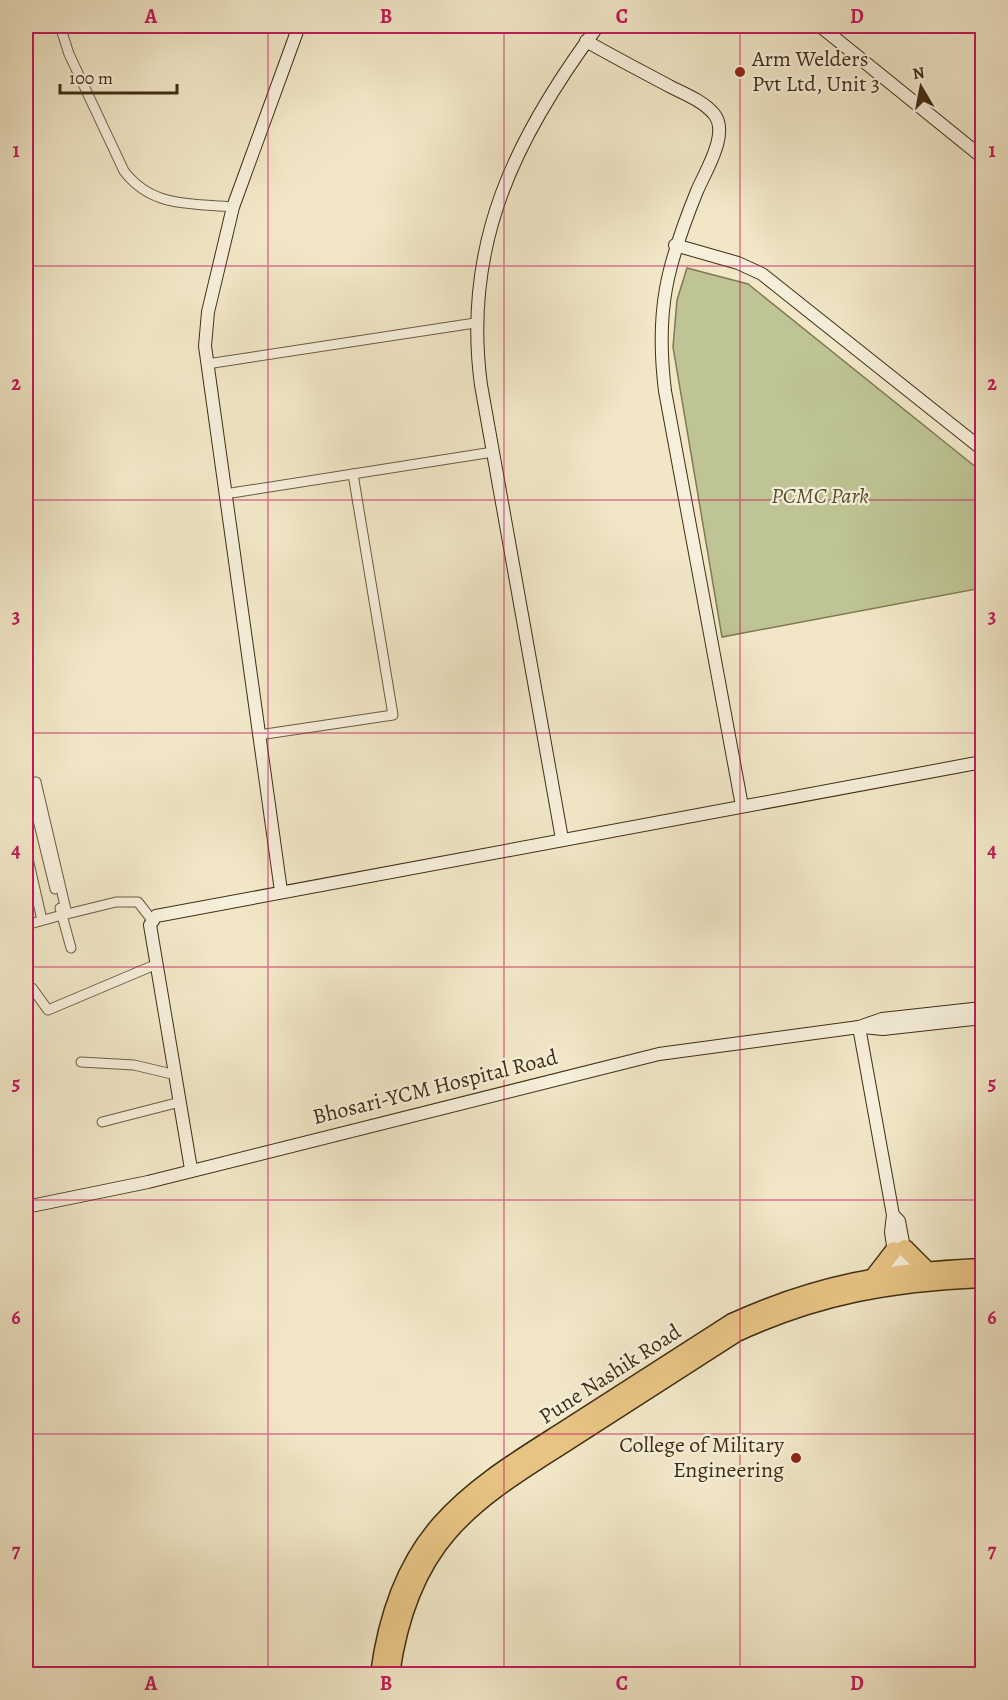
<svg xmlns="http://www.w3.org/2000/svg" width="1008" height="1700" viewBox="0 0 1008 1700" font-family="Alegreya,serif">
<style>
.green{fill:#bec493;stroke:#7f7954;stroke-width:1.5}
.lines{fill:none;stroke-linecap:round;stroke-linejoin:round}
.stream{stroke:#778672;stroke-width:2}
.street-casing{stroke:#6c5c41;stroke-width:11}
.secondary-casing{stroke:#402e14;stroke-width:14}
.highway-casing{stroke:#402e14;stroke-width:19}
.street{stroke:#f6efdb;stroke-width:9}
.secondary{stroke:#f6efdb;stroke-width:12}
.highway{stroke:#e8c484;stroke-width:16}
.grid{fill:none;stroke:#c2185b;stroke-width:1.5;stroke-opacity:0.55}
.poi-dot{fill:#8f2418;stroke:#f6efdb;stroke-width:2}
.labels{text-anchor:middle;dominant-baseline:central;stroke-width:4.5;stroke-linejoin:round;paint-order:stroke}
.poi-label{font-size:22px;fill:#402e14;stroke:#f6efdb;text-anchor:start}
.park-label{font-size:22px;font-style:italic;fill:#594c2d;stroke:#f6efdb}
.street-label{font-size:22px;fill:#402e14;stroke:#f6efdb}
.neatline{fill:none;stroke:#c2185b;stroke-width:2}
.grid-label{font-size:20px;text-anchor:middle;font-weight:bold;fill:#c2185b}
</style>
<rect width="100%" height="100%" fill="#f1e7c7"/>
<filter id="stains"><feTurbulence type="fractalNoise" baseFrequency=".00333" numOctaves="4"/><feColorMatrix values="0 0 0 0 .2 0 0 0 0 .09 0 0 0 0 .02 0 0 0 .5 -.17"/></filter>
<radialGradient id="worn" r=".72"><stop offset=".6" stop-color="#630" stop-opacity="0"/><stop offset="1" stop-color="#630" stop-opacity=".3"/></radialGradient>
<!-- green -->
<polygon class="green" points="687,268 748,284 982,472 982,588 722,637 673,347 677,300"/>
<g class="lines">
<!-- stream -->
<polyline class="stream" points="979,1622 982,1622"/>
<defs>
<g id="street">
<path d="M60,26L69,54L124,171C152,208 191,203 233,207"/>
<polyline points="207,364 475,323"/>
<polyline points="225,494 493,452"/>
<polyline points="259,735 393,715 353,474"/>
<polyline points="29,783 55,889"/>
<polyline points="26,784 36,782 67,914 116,902 138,902 152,920"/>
<polyline points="26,850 42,920"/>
<polyline points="60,908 71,948"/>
<polyline points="26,925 62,915"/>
<polyline points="26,990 32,988 48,1010 157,964"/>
<polyline points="81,1062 134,1065 176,1075"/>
<polyline points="102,1122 180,1102"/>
</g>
<g id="secondary">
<polyline points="820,26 982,157"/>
<path d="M586,41C614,57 643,72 671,87C685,94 703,101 714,114C730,133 705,172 697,191C667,265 655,310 665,391L742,806"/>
<polyline points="675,245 738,263 762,274 982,449"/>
<path d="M562,839L481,385C462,244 516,136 598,26"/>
<polyline points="281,891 205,346 208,312 233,207 299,26"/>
<polyline points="859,1027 893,1215 891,1232 898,1280"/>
<polyline points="863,1027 883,1029 982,1018"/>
<polyline points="191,1169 150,925 156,916 982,762"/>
<polyline points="26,1207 148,1182 659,1054 859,1027 882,1019 982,1008"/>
<polyline points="893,1215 899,1221 910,1280"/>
</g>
<g id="highway">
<polyline points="905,1248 926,1269"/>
<polyline points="874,1276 894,1250"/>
<path d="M379,1674C386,1621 403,1566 440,1524C476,1483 525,1455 570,1426C624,1391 678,1357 732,1322C818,1283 888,1271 982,1267"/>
<path d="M391,1674C398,1624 414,1572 449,1532C483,1493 529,1467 572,1439C627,1404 682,1368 737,1333C820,1295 892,1283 982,1279"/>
</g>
</defs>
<!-- street casing -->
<use href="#street" class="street-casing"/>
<!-- secondary casing -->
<use href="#secondary" class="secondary-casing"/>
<!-- highway casing -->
<use href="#highway" class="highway-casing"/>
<!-- street -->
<use href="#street" class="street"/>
<!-- secondary -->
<use href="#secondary" class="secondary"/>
<!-- highway -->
<use href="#highway" class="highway"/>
</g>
<!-- grid -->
<path class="grid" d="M268,26V1674M504,26V1674M740,26V1674M26,266H982M26,500H982M26,733H982M26,967H982M26,1200H982M26,1434H982"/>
<!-- markers -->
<g class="poi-dot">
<circle cx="740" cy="72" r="6"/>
<circle cx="796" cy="1458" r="6"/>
</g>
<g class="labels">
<!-- poi labels -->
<g class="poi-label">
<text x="752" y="59">Arm Welders<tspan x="752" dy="25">Pvt Ltd, Unit 3</tspan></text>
<text x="784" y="1445" text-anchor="end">College of Military<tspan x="784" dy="25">Engineering</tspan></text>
</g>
<!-- park labels -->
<g class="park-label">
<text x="820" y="496">PCMC Park</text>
</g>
<!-- street labels -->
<g class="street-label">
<text transform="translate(435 1087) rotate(-14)">Bhosari-YCM Hospital Road</text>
<text transform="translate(610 1374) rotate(-33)">Pune Nashik Road</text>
</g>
</g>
<!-- margin -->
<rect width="1008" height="1700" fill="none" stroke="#f1e7c7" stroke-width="66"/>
<!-- north arrow -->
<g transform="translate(921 87) rotate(350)" stroke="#f6efdb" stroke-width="4.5" paint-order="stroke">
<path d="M0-4.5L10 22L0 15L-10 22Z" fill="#402e14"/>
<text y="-9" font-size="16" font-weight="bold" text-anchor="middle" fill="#402e14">N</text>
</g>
<!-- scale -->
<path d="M60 84v9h117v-9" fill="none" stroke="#402e14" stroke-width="3"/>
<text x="69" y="84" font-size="18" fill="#402e14" stroke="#f6efdb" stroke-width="4.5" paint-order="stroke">100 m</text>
<rect x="33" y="33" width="942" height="1634" class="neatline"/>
<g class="grid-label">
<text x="151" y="23">A</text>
<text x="386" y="23">B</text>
<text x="622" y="23">C</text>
<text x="857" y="23">D</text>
<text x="16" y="157">1</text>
<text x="992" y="157">1</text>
<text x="16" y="390">2</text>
<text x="992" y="390">2</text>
<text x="16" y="623">3</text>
<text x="992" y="623">3</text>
<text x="16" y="857">4</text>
<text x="992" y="857">4</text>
<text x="16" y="1090">5</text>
<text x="992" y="1090">5</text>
<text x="16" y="1324">6</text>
<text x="992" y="1324">6</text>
<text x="16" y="1557">7</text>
<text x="992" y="1557">7</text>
<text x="151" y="1690">A</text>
<text x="386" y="1690">B</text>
<text x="622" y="1690">C</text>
<text x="857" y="1690">D</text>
</g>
<rect width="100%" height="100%" filter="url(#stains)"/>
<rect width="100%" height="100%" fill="url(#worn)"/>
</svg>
